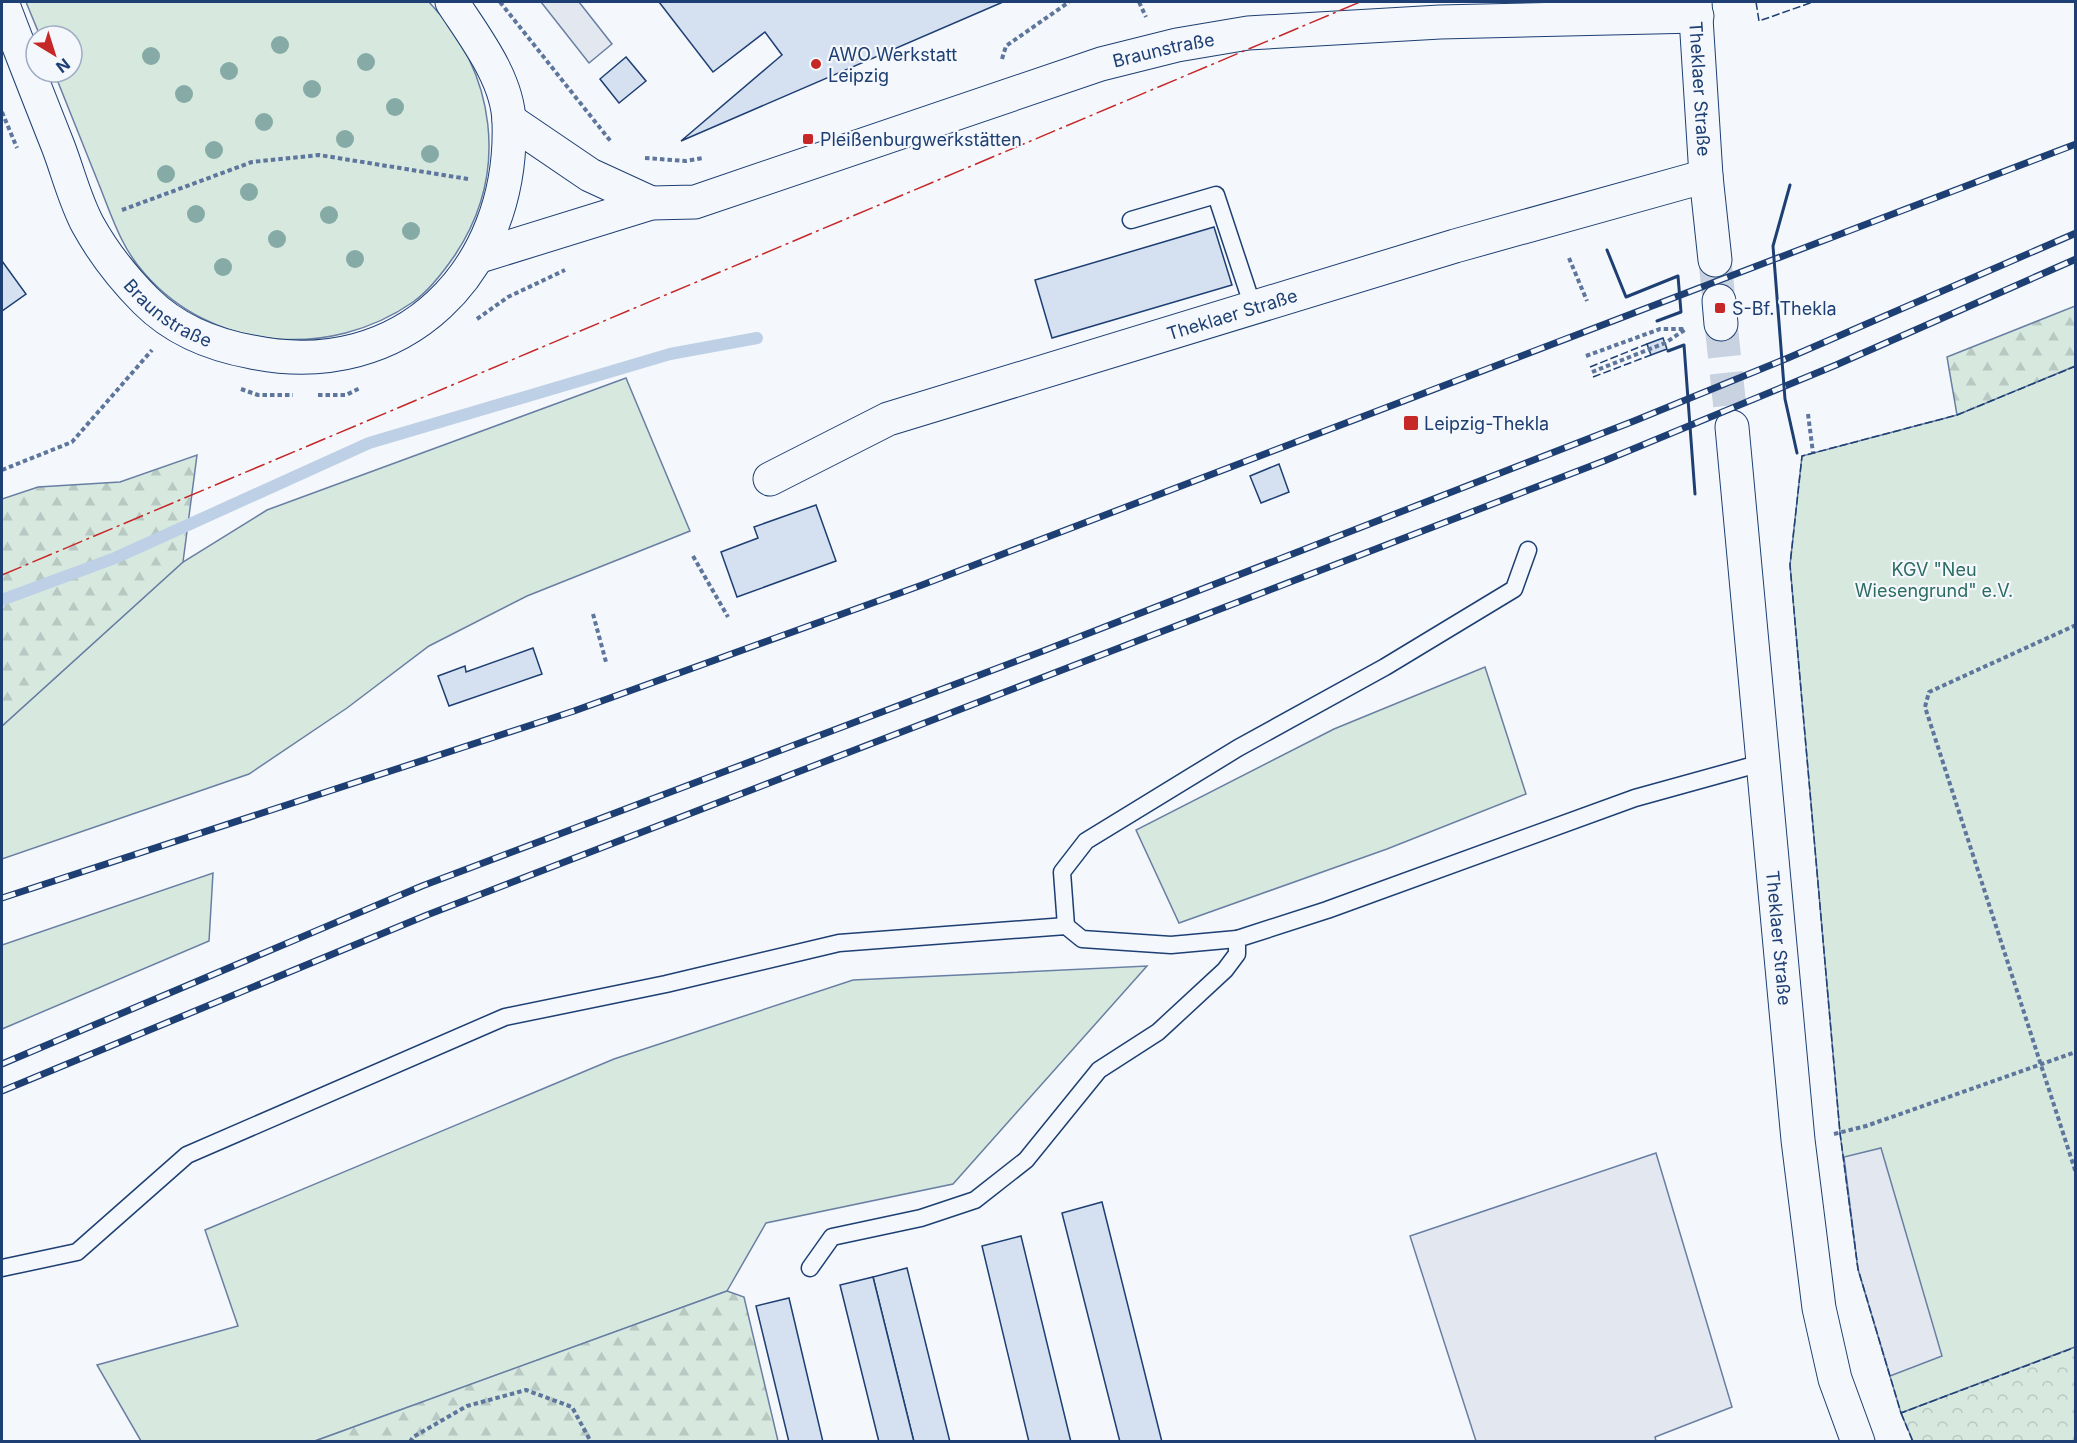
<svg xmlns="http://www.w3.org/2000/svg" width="2077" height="1443" viewBox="0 0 2077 1443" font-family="Inter,sans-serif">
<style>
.green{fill:#d7e8df;stroke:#687fa3;stroke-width:1.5}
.forest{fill:url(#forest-firs);stroke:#687fa3;stroke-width:1.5}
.park{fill:url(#park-crowns);stroke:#687fa3;stroke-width:1.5}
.parking{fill:#e3e8f0;stroke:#687fa3;stroke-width:1.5}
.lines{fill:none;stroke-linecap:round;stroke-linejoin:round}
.stream{stroke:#bed0e5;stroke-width:12}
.building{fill:#d5e0f0;stroke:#1d3f73;stroke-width:1.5}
.secondary-tunnel{stroke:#c9d2e0;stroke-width:33;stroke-dasharray:33 16;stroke-linecap:butt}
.lane-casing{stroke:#1d3f73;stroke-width:19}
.street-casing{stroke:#1d3f73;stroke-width:35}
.secondary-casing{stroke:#1d3f73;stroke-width:35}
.path{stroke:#5e769c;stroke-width:4;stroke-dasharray:4.5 3;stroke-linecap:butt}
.lane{stroke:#f4f7fb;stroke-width:16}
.street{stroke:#f4f7fb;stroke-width:33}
.secondary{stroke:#f4f7fb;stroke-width:33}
.rail-casing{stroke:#1d3f73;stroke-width:7}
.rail{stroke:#f4f7fb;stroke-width:4.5;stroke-dasharray:14;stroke-linecap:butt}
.fence{stroke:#1d3f73;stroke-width:1.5;stroke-dasharray:8 3;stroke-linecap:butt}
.wall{stroke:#1d3f73;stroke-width:3}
.power{stroke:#c62828;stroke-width:1.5;stroke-dasharray:21 4.5 3 4.5;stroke-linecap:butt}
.tree{fill:#86aba6}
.poi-dot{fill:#c62828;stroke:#f4f7fb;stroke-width:2}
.labels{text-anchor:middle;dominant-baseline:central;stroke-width:4.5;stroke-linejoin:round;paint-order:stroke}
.street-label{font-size:18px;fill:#1d3f73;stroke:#f4f7fb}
.poi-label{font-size:18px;fill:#1d3f73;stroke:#f4f7fb;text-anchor:start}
.park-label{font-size:18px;fill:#2c6c60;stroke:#f4f7fb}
</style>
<defs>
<pattern id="forest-firs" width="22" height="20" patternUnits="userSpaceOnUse" patternTransform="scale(1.5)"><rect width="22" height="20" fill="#d7e8df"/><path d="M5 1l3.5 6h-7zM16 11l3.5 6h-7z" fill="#b8c8c3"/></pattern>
<pattern id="park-crowns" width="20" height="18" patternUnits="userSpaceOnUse" patternTransform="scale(1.5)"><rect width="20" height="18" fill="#d7e8df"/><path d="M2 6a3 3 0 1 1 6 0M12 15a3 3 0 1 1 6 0" fill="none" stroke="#b8c8c3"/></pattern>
</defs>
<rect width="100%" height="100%" fill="#f4f7fb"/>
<!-- green -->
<g class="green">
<path d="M26,2H429C496,73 510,172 455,255C444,271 429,291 413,302C330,360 212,351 145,274C121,248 111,214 98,182C83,145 69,109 54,72H72V36H40Z"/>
<polygon points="2075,366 2075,1347 1901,1413 1858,1269 1840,1133 1790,565 1802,456 1957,415"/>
<polygon points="626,378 690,531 527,596 429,646 347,708 249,774 2,859 2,726 183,562 267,510"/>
<polygon points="1485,667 1526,794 1387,849 1179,923 1136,830 1334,729"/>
<polygon points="213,873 209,941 2,1029 2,945"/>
<polygon points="1147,966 953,1184 766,1223 727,1291 315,1441 141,1441 97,1365 238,1326 205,1230 614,1059 853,980"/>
</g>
<!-- forest -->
<g class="forest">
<polygon points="2075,306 2075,366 1957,415 1947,357"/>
<polygon points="197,455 183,562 2,726 2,499 38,487 120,482"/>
<polygon points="727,1291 744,1297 778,1441 315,1441"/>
</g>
<!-- park -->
<polygon class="park" points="2075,1347 2075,1441 1913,1441 1901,1413"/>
<!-- parking -->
<g class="parking">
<polygon points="541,2 579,2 612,44 589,63"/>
<polygon points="1881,1148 1942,1356 1890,1376 1858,1269 1844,1157"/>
<polygon points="1656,1153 1732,1407 1655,1437 1656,1441 1476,1441 1410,1236"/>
</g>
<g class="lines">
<!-- stream -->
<polyline class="stream" points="2,600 115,558 369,443 670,354 757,338"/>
</g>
<!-- building -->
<g class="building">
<polygon points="659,2 1003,2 681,141 782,55 765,32 713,72"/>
<polygon points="626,57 646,81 619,103 600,79"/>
<polygon points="1214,227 1232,285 1052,338 1035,280"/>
<polygon points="2,261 26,294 2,311"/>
<polygon points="1663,338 1667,349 1651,355 1647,344"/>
<polygon points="1279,464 1289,492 1261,503 1250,476"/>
<polygon points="816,505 836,561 737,597 721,552 758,538 754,527"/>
<polygon points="533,648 542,674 449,706 438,676 465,666 466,672"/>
<polygon points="1102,1202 1162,1442 1120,1442 1062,1213"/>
<polygon points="1021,1236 1071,1442 1029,1442 982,1246"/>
<polygon points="907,1268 950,1442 914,1442 873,1277"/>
<polygon points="873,1277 914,1442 879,1442 840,1285"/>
<polygon points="789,1298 823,1442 789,1442 756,1306"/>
</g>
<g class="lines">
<!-- secondary-tunnel -->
<g class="secondary-tunnel">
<polyline points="1715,260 1719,301"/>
<polyline points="1721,324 1732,427"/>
</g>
<defs>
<g id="lane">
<polyline points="1131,220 1216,195 1253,307"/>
<polyline points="1066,926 1062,872 1086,841 1238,748 1385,667 1514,589 1528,550"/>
<polyline points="2,1268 77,1252 187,1155 505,1017 666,984 839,943 1066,926 1082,939 1171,945 1237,939"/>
<polyline points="810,1268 832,1237 921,1218 975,1200 1026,1160 1099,1070 1158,1032 1225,970 1237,954 1237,939 1327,910 1635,798 1765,762"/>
</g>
<g id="street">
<path id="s1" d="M770,479L888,419L1455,246L1706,176"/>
</g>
<g id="secondary">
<path id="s2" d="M2,2C20,50 39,98 58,146C68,172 75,201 88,225C103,252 124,279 146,301C174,329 213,345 252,352C403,383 514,271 509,122C508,79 474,36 452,2"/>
<path id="s3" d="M1695,2L1706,176L1715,260"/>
<polyline points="509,120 590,175 651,203"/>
<path id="s4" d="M480,256L651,203L695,202L1101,64L1177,45L1248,33L1440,22L1697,16"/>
<polyline points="1719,301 1721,324"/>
<path id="s5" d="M1732,427L1798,1140L1819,1308L1835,1379L1858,1442"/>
</g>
</defs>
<!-- lane casing -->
<use href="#lane" class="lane-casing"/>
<!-- street casing -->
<use href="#street" class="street-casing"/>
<!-- secondary casing -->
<use href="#secondary" class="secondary-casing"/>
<!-- path -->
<g class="path">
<polyline points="500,2 612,143"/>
<polyline points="1139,2 1146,17"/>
<polyline points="1002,59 1006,46 1069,2"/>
<polyline points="2,112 17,148"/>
<polyline points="645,158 686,161 703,158"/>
<polyline points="122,210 252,162 319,155 468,179"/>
<polyline points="1569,258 1587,301"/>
<polyline points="477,319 508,297 565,270"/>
<polyline points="1586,356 1660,329 1685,329"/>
<polyline points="1592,372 1665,343 1686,329"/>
<polyline points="241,389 258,395 293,395"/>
<polyline points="318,395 346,395 360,388"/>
<polyline points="1808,414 1813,453"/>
<polyline points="2,470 72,442 152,350"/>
<polyline points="693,556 728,617"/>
<polyline points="593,614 606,662"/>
<polyline points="2076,625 1929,692 1925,707 2076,1173"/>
<polyline points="1834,1134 1866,1126 2076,1052"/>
<polyline points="410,1442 413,1437 467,1406 526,1390 572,1407 591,1442"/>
</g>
<!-- lane -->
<use href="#lane" class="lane"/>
<!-- street -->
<use href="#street" class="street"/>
<!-- secondary -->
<use href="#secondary" class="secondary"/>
<defs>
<g id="rail">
<polyline points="2,898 574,711 922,585 2076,144"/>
<polyline points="2,1064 422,886 1043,651 1634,421 1788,358 2076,233"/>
<polyline points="2,1091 427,915 1604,461 1836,365 2076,259"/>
</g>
</defs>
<!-- rail casing -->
<use href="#rail" class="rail-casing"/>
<!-- rail -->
<use href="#rail" class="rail"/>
<!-- fence -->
<g class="fence">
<polyline points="1756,2 1759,21 1813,2"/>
<polyline points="2076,366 1957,415 1802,456 1790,565 1840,1133 1858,1269 1901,1413 2076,1347"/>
<polyline points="1590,367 1647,344"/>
<polyline points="1593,377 1651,355"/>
<polyline points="1901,1413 1913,1442"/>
</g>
<!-- wall -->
<g class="wall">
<polyline points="1790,185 1773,246 1785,399 1797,453"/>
<polyline points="1607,250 1626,297 1678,276 1681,312 1657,321"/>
<polyline points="1668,351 1684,345 1695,494"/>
</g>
<!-- power -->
<polyline class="power" points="2,575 1360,2"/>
</g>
<!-- trees -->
<g class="tree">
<circle cx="280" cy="45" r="9"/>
<circle cx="151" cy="56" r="9"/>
<circle cx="366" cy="62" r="9"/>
<circle cx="229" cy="71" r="9"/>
<circle cx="312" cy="89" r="9"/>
<circle cx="184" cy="94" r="9"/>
<circle cx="395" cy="107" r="9"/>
<circle cx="264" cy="122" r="9"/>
<circle cx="345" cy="139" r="9"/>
<circle cx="214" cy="150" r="9"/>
<circle cx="430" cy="154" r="9"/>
<circle cx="166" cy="174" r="9"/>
<circle cx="249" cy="192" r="9"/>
<circle cx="196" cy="214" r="9"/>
<circle cx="329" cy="215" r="9"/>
<circle cx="411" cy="231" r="9"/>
<circle cx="277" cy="239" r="9"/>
<circle cx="355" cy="259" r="9"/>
<circle cx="223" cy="267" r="9"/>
</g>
<!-- markers -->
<g class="poi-dot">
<circle cx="816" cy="64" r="6"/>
<rect x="802" y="133" width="12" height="12" rx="3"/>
<rect x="1714" y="302" width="12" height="12" rx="3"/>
<rect x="1403" y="415" width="16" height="16" rx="3"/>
</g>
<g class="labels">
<!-- street labels -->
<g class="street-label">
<text stroke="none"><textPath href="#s4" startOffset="716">Braunstraße</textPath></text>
<text stroke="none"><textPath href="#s3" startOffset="87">Theklaer Straße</textPath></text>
<text stroke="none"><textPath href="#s2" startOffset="360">Braunstraße</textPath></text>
<text stroke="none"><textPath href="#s1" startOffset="492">Theklaer Straße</textPath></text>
<text stroke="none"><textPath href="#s5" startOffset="513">Theklaer Straße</textPath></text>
</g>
<!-- poi labels -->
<g class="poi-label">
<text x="828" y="54">AWO Werkstatt<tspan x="828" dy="21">Leipzig</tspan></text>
<text x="820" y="139">Pleißenburgwerkstätten</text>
<text x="1732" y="308">S-Bf. Thekla</text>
<text x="1424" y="423">Leipzig-Thekla</text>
</g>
<!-- park labels -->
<g class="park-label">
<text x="1934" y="569">KGV "Neu<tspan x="1934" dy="21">Wiesengrund" e.V.</tspan></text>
</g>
</g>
<!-- border -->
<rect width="2077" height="1443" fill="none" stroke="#1d3f73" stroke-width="6"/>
<!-- north arrow -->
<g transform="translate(54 54) rotate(142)"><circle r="28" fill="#f4f7fb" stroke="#9eadc5" stroke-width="1.5"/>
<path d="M0-4.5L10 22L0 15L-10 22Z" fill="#c62828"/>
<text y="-9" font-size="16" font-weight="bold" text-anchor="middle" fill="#1d3f73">N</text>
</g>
</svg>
